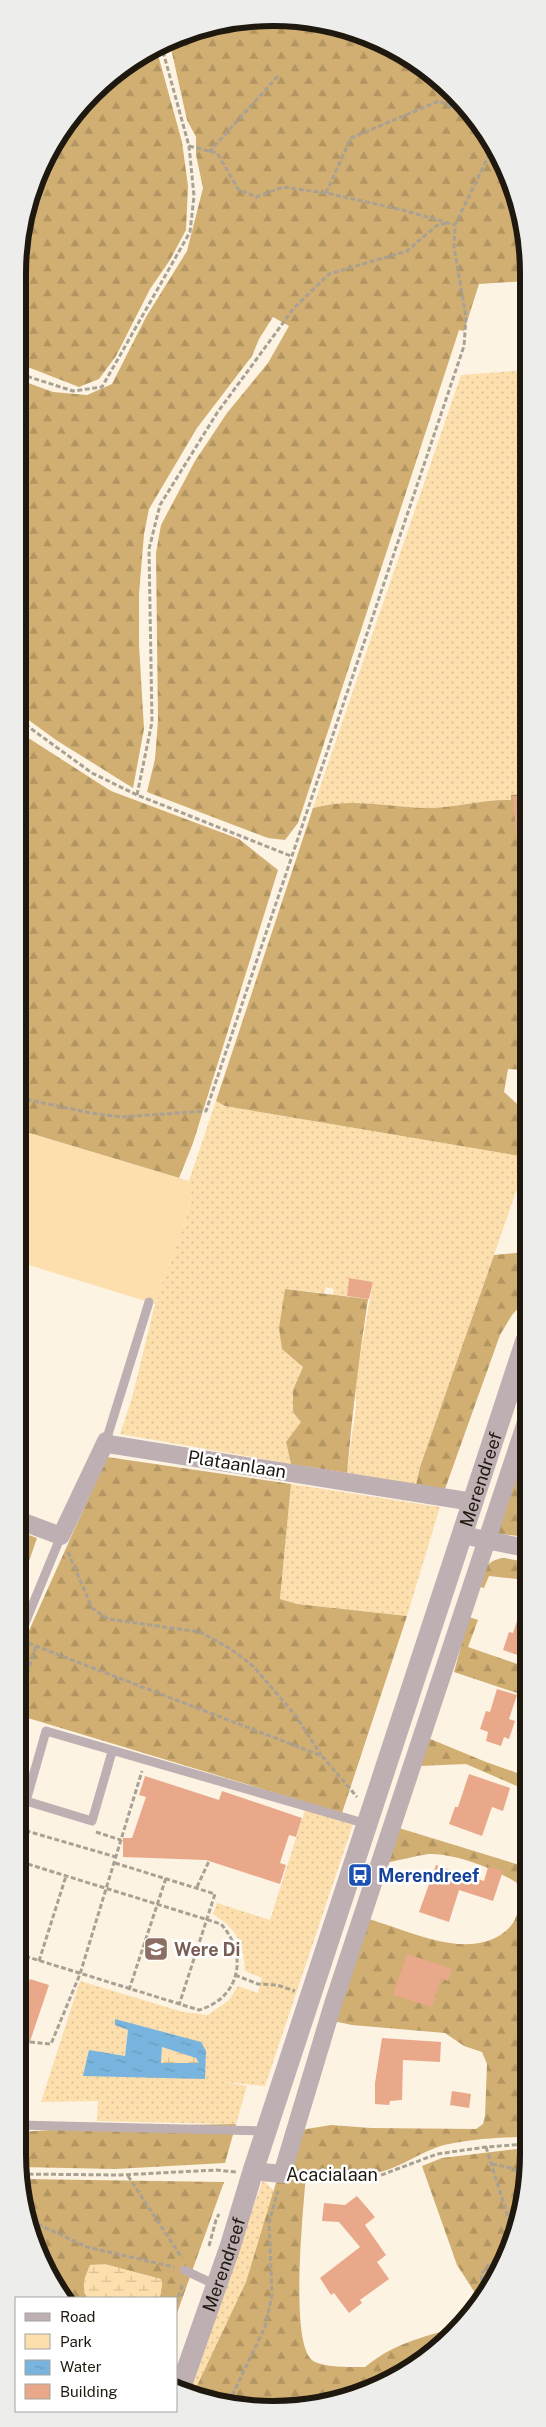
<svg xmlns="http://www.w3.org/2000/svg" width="546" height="2427" viewBox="0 0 546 2427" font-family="'Public Sans',sans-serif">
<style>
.grass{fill:url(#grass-dots);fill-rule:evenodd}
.forest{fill:url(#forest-firs)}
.wetland{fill:url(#wetland-marsh)}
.green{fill:#fddfad}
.water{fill:url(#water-ripples);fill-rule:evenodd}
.building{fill:#eaa88b}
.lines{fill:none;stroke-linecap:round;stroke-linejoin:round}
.path{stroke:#a9a194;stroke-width:3;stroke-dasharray:5 2.5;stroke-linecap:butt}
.service{stroke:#bdafb2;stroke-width:9}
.minor{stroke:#bdafb2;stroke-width:18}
.tertiary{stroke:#bdafb2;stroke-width:21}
.labels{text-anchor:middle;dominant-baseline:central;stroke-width:5;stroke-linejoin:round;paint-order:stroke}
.street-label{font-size:18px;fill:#1e180f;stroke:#fff}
.transit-label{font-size:18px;font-weight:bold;fill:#164399;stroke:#fff;text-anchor:start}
.education-label{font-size:18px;font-weight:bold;fill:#785e54;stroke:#fff;text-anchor:start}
.rim{fill:none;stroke:#1e180f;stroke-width:6}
</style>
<defs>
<pattern id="grass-dots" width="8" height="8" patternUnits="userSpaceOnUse" patternTransform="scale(1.25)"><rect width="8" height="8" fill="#fddfad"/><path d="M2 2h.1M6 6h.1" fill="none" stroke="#d8bf94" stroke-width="1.8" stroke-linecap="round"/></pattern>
<pattern id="forest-firs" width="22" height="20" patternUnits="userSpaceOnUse" patternTransform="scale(1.25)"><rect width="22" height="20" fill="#d1ae72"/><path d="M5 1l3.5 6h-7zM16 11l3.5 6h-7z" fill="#b39562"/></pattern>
<pattern id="wetland-marsh" width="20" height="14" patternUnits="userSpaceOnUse" patternTransform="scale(1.25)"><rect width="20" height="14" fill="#fddfad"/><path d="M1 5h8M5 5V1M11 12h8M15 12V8" fill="none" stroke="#d8bf94"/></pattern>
<pattern id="water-ripples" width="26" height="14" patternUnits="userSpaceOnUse" patternTransform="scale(1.25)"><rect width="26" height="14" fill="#79b4df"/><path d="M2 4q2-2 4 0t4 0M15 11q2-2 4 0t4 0" fill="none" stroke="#689abe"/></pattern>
</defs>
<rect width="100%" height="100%" fill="#fcf3e3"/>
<!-- grass -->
<g class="grass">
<path d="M526,370V794L512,795V800C483,799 456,808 428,808C388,807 352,797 313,808L461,375Z"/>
<polygon points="216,1101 225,1106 526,1157 526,1163 420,1467 416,1485 347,1473 356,1406 355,1384 373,1282 349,1278 347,1296 333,1295 334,1289 326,1287 324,1293 285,1289 284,1302 303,1367 293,1390 293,1412 302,1422 286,1442 291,1464 120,1434 132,1398 155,1304 191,1201 189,1181"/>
<polygon points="291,1484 440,1507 407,1616 297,1604 280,1599"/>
<path d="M305,1810L353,1824L265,2086L224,2082L247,2086L236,2124L97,2121L98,2101L41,2102L80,1981L183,2012L208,2015L229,2000L238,1986L258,1993L262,1978L245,1971C244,1944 237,1929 213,1914L217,1903L270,1920ZM128,2030L206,2051L204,2079L125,2057Z"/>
<polygon points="263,2180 274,2191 246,2282 194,2392 186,2390"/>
</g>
<!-- forest -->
<g class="forest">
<polygon points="307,20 386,44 454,93 502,160 524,232 516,250 517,257 526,261 526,281 479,284 464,331 459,330 298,823 285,840 268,838 147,792 155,759 158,720 156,553 161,525 195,461 227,413 268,363 289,326 273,317 259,339 252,356 197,428 149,509 144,534 139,594 139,645 144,729 133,788 56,740 19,713 20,380 53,392 87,395 112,384 146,317 187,251 203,188 196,155 196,137 187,120 170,44 207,26"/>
<polygon points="157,51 182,142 188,186 186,230 170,260 150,289 116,356 99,379 79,387 20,364 20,239 52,145 118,70"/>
<polygon points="19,732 111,791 239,839 278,870 193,1143 179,1178 19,1130"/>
<path d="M526,794V1070L508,1069L504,1092L526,1112V1157L225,1106L216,1101L313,808C352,797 388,807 427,808C456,808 483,799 511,800V795Z"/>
<polygon points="526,1252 526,1300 512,1315 500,1335 445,1489 416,1485 420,1467 494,1255"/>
<path d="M285,1289L368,1299C359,1357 352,1415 347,1473L291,1464L286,1442L301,1422L293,1412V1390L303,1367L282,1349L279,1328Z"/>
<polygon points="526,1422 526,1537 493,1533"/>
<polygon points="107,1457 291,1484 280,1599 297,1604 407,1616 342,1813 18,1715 18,1655"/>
<polygon points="18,1531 37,1538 18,1593"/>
<path d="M504,1558L526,1562V1580L489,1576L484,1588L480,1587C485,1569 484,1561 504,1558Z"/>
<polygon points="469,1617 478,1620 468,1647 526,1667 526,1696 454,1672"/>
<polygon points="428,1738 486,1762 526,1776 526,1790 466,1764 419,1766"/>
<path d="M399,1828L526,1867V2137C503,2137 457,2140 435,2148C414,2156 394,2171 371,2174C350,2176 327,2172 306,2173C304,2205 289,2341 312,2360C322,2368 352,2367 365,2367C393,2344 420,2338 454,2328L429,2357L339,2401L256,2409L194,2392L246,2282L276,2183V2166L288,2132L331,2125L371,2128L476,2129L483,2124L485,2116L487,2064L482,2052L464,2046L445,2033L352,2025L333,2021L369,1919C395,1927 423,1939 450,1943C492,1950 529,1929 517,1883C496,1869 454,1853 429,1854C415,1856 400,1860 386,1863Z"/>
<polygon points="236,2124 225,2163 115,2169 20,2167 18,2132 120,2126"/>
<polygon points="516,2149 526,2151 526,2188 494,2281 479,2299 457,2265 422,2166 442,2158"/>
<polygon points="22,2179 224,2182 176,2316 176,2298 160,2298 162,2283 160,2279 104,2264 84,2292 88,2298 66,2298 37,2252"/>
</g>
<!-- wetland -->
<g class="wetland">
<polygon points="162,2047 197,2058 199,2063 161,2063"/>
<path d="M104,2264L161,2279L162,2283L160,2298H88C80,2286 85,2277 90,2265Z"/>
</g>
<!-- green -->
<polygon class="green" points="19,1130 189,1181 191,1201 155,1304 19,1262"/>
<!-- water -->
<path class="water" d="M115,2019L201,2042L206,2051L205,2079L83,2076L89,2050L125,2056L128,2030L115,2025ZM162,2047L196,2058L199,2063H161Z"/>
<!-- building -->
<g class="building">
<polygon points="513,796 526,796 526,834 516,834"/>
<polygon points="349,1278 373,1282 369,1299 347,1296"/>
<polygon points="524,1600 526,1600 526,1658 503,1650 509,1632 513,1633"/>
<polygon points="497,1689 517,1695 509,1719 515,1721 509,1739 504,1737 501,1746 486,1741 488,1732 480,1729 486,1711 490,1712"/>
<polygon points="469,1774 510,1788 503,1811 492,1807 482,1836 449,1824 455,1807 458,1807"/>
<polygon points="145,1776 219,1800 222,1791 302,1818 296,1837 289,1835 280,1863 286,1865 280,1884 206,1860 123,1857 123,1838 132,1838 146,1797 139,1795"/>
<polygon points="436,1865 484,1881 488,1867 503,1871 493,1901 459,1890 449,1922 419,1912"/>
<polygon points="407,1954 452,1969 448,1981 441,1978 432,2007 393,1995"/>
<polygon points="30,1979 49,1985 20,2071 18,2071 18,1983 27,1986"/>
<polygon points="382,2038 441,2042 440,2062 403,2060 402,2100 390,2101 389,2105 375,2104 375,2083"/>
<polygon points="452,2091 471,2094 469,2108 450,2105"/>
<polygon points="357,2196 375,2217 365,2225 386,2255 377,2262 389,2279 360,2300 362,2303 349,2313 334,2293 331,2295 320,2278 360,2247 339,2222 322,2221 324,2203 345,2205"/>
</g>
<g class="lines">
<!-- path -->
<g class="path">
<polyline points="189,146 217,153 238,189 256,197 283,187 326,193 403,210 455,225"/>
<polyline points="209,152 278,76"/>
<polyline points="326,193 351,138 439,101 472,117"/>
<polyline points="20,374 73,391 102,387 190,232 194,196 189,146 162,48"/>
<polyline points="19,720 92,773 137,795 291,856"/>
<polyline points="137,795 152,722 149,549 160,505 217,413 294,308 329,274 407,251 436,226 447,223"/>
<polyline points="19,1098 91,1113 121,1117 206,1111 464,346 466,317 454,247 455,225 493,147"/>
<polyline points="521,1322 526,1315"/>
<polyline points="68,1552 92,1608 108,1619 200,1632 231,1649 253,1666 296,1716 321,1755"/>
<polyline points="28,1643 322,1756 357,1797"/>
<polyline points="18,1702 36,1646"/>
<polyline points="96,1832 121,1840"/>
<polyline points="18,1838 20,1829 116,1857"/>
<polyline points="115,1863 215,1894 179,2005"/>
<polyline points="197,1887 209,1861"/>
<path d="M18,1954L199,2010C240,1998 249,1955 221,1924L18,1861"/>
<polyline points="39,1961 66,1876"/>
<polyline points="235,1975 258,1984 277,1985 295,1991"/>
<polyline points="129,1990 166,1878"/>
<polyline points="30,2042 51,2044 80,1974 142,1771"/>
<polyline points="486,2147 512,2230"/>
<polyline points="492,2164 511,2168 526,2176"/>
<polyline points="21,2174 120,2175 216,2170 236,2172"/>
<polyline points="299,2175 376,2177 437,2154 486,2147 526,2144"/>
<polyline points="128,2176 182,2258"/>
<polyline points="31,2221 87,2247 174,2267"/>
<polyline points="209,2246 216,2220 219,2214"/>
<polyline points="483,2295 481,2292 482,2273 505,2250"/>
<polyline points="176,2304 183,2283"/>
<polyline points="229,2402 265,2327 272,2295 269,2222 278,2191"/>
</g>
<!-- service -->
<g class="service">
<polyline points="106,1441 149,1302"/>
<polyline points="18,1640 61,1536"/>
<polyline points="112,1752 92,1821 26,1801 46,1731 367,1824"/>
<polyline points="18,2125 265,2131"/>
<polyline points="184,2270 216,2285"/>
</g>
<!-- minor -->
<g class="minor">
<polyline points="18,1520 61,1536 106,1441 108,1444 473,1502"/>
<polyline points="462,1535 526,1548"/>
<polyline points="253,2171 282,2174 333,2004 526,1422"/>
</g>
<!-- tertiary -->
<path class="tertiary" id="s1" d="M180,2389L230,2247L253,2171L526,1340"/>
</g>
<!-- icons -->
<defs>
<symbol id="bus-square" viewBox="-11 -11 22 22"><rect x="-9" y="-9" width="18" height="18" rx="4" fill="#1a4fb4" stroke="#fff"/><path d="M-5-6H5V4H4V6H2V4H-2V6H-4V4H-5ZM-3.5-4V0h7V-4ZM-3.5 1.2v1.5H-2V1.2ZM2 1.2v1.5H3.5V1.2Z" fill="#fff"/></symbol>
<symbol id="school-square" viewBox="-11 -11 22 22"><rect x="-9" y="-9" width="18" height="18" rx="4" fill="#8d6e63" stroke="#fff"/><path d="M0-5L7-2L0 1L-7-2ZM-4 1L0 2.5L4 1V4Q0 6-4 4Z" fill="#fff"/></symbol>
</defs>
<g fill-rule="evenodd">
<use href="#bus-square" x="346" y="1861" width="28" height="28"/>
<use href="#school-square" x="142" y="1935" width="28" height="28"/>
</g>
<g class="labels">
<!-- street labels -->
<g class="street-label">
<text transform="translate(237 1464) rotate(9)">Plataanlaan</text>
<text stroke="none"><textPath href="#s1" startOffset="958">Merendreef</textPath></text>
<text x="332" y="2174">Acacialaan</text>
<text stroke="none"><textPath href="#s1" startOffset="132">Merendreef</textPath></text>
</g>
<!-- transit labels -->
<g class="transit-label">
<text x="378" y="1875">Merendreef</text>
</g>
<!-- education labels -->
<g class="education-label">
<text x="174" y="1949">Were Di</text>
</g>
</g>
<!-- crop -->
<path d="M0 0H546V2427H0ZM273 26H273A247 247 0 0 1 520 273V2154A247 247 0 0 1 273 2401H273A247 247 0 0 1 26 2154V273A247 247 0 0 1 273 26Z" fill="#ededec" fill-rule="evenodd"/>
<path class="rim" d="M273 26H273A247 247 0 0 1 520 273V2154A247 247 0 0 1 273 2401H273A247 247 0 0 1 26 2154V273A247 247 0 0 1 273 26Z"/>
<!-- legend -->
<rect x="15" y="2297" width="162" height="115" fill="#ffffff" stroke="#a5a39f"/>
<rect x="25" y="2313" width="25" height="8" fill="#bdafb2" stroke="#a5a39f"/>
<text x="60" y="2322" font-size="15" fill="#1e180f">Road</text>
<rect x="25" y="2334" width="25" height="15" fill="#fddfad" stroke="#a5a39f"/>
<text x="60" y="2347" font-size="15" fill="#1e180f">Park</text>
<rect x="25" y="2360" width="25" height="15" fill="url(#water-ripples)" stroke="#a5a39f"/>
<text x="60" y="2372" font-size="15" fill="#1e180f">Water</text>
<rect x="25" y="2384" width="25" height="15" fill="#eaa88b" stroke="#a5a39f"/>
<text x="60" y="2397" font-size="15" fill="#1e180f">Building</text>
</svg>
